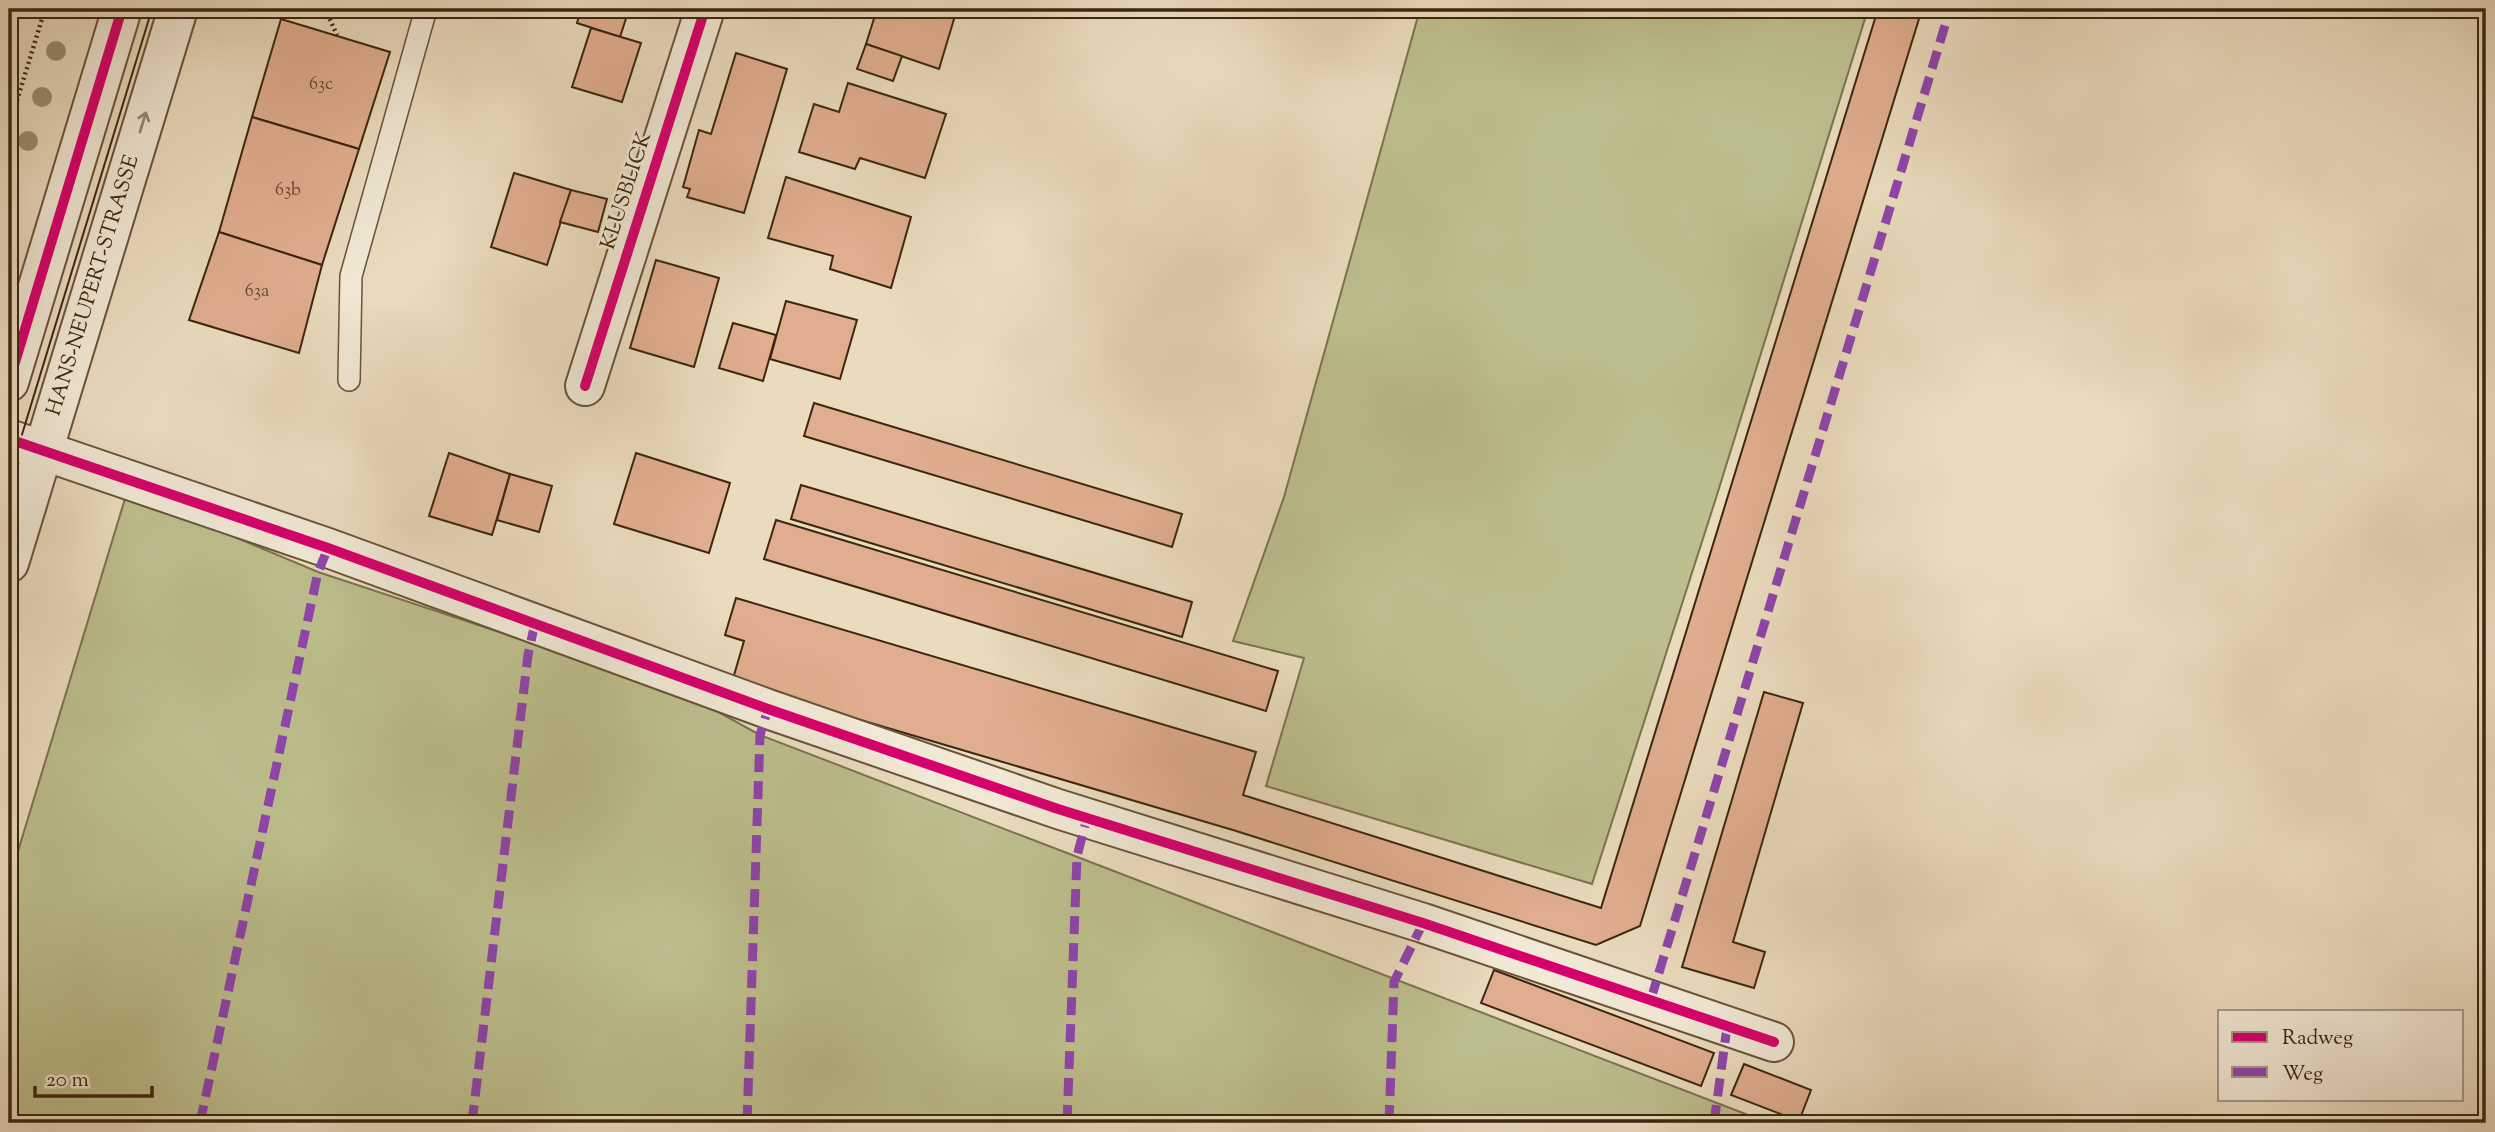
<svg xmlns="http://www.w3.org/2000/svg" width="2495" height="1132" viewBox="0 0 2495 1132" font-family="'Sorts Mill Goudy',serif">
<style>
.green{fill:#bdbe8d;stroke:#7c724f;stroke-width:2}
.building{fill:#e0ae8e;stroke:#3b2611;stroke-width:2}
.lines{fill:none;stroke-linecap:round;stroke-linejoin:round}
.lane-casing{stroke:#67533c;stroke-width:24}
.street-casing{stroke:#67533c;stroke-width:42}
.path{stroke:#3b2611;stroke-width:4.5;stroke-dasharray:2 3.5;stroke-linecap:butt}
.lane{stroke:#f1e8d5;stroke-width:21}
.street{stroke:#f1e8d5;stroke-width:38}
.tram{stroke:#3b2611;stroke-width:2}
.quiet{stroke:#8e44ad;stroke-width:9;stroke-dasharray:18 9;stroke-linecap:butt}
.cycleway-casing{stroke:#f1e8d5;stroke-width:15}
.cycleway{stroke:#d6006c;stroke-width:10}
.tree{fill:#9c8c70}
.oneway{stroke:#968773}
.labels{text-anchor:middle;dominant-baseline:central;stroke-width:5;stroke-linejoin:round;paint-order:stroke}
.number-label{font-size:18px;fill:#644830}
.street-label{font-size:21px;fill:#3b2611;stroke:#f1e8d5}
</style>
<rect width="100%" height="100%" fill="#eadbbe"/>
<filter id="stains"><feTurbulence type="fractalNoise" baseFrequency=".00286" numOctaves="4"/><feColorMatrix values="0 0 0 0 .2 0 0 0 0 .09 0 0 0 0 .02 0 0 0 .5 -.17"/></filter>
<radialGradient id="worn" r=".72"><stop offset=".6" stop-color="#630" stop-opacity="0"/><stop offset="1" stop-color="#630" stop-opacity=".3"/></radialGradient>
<!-- green -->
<g class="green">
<polygon points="1420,9 1868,9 1716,498 1592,884 1266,786 1304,658 1233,641 1284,497"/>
<polygon points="127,492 318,572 684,693 760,735 1769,1123 9,1123 9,881"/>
</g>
<!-- building -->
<g class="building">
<polygon points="581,9 629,9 620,37 577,23"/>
<polygon points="877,9 957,9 939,69 866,44"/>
<polygon points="1878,9 1922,9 1640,926 1596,945 1233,830 732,682 744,641 725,635 736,598 1256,752 1243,795 1601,908"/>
<polygon points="281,19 390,52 359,149 252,117"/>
<polygon points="591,28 641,43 622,102 572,87"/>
<polygon points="866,44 902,56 893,81 857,69"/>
<polygon points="736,53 787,69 744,213 687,197 690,189 683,187 699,130 711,134"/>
<polygon points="848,83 946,114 925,178 860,158 855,169 799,152 814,104 839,112"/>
<polygon points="252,117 359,149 322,265 219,232"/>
<polygon points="514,173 571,190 547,265 491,247"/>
<polygon points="786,177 911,217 891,288 830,269 833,256 768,238"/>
<polygon points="571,190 607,199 598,232 560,222"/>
<polygon points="219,232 322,265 299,353 189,320"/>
<polygon points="656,260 719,278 694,367 630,348"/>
<polygon points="786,301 857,320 840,379 770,359"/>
<polygon points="733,323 776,335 763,381 719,368"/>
<polygon points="814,403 1182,514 1172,547 804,436"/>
<polygon points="449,453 510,474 492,535 429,516"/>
<polygon points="636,453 730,483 709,553 614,524"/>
<polygon points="510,474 552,486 539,532 497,520"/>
<polygon points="801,485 1192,602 1182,637 791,519"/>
<polygon points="776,520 1278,671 1266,711 764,559"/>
<polygon points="1764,692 1803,703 1733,942 1765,952 1754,988 1682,967"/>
<polygon points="1494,970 1714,1053 1701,1086 1481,1003"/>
<polygon points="1744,1064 1811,1090 1799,1121 1731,1095"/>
</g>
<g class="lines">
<defs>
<polyline id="lane" points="349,380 351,276 426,9"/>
<g id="street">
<polyline points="9,382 122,9"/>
<polyline points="585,386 705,9"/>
<polyline points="9,439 328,548 768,709 1058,809 1423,923 1774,1042"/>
<path id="s1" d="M9,563L178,9"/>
</g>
</defs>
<!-- lane casing -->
<use href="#lane" class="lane-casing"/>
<!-- street casing -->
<use href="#street" class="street-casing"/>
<!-- path -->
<g class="path">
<polyline points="325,9 337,35"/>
<polyline points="9,127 45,9"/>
</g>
<!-- lane -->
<use href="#lane" class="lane"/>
<!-- street -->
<use href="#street" class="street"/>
<!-- tram -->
<polyline class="tram" points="9,477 152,9"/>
<!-- quiet -->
<g class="quiet">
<polyline points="1651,999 1950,9"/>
<polyline points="200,1123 318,572 328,548"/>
<polyline points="472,1123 528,655 535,623"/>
<polyline points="747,1123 760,735 768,709"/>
<polyline points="1067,1123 1077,856 1087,818"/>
<polyline points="1389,1123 1394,982 1423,923"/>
<polyline points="1714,1123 1727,1027"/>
</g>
<defs>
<g id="cycleway">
<polyline points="9,382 122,9"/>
<polyline points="585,386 705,9"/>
<polyline points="9,439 328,548 768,709 1058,809 1423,923 1774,1042"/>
</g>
</defs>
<!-- cycleway casing -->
<use href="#cycleway" class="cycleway-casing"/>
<!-- cycleway -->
<use href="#cycleway" class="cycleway"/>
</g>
<!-- trees -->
<g class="tree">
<circle cx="56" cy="51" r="10"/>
<circle cx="42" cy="97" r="10"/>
<circle cx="28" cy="141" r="10"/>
</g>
<!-- one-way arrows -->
<defs><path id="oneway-shaft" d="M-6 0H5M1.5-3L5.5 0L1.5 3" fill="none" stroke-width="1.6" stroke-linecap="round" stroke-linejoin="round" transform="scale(1.75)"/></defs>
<use class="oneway" href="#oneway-shaft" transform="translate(143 122) rotate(-73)"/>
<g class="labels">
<!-- number labels -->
<g class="number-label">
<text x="321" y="85">63c</text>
<text x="288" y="191">63b</text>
<text x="257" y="292">63a</text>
</g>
<!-- street labels -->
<g class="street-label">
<text transform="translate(627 191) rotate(-72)">KLUSBLICK</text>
<text stroke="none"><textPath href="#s1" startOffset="290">HANS-NEUPERT-STRASSE</textPath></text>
</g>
</g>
<!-- margin -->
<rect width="2495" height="1132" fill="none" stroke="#eadbbe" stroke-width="35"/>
<rect x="10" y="10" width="2474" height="1111" fill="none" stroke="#3b2611" stroke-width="3.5"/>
<rect x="18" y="18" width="2460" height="1097" fill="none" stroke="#3b2611" stroke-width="2"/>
<!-- legend -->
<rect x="2218" y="1010" width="245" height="91" fill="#f1e8d5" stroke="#a89a87" stroke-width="2"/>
<rect x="2232" y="1032" width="35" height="10" fill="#d6006c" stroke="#a89a87" stroke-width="2"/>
<text x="2282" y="1044" font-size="21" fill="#3b2611">Radweg</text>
<rect x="2232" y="1067" width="35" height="10" fill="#8e44ad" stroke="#a89a87" stroke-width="2"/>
<text x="2282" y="1080" font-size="21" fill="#3b2611">Weg</text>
<!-- scale -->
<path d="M35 1086v10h117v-10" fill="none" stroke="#3b2611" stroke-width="3.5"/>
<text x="46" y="1086" font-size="21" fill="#3b2611" stroke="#f1e8d5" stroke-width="5" paint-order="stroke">20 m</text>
<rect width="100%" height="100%" filter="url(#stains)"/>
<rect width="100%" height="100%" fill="url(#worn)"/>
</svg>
